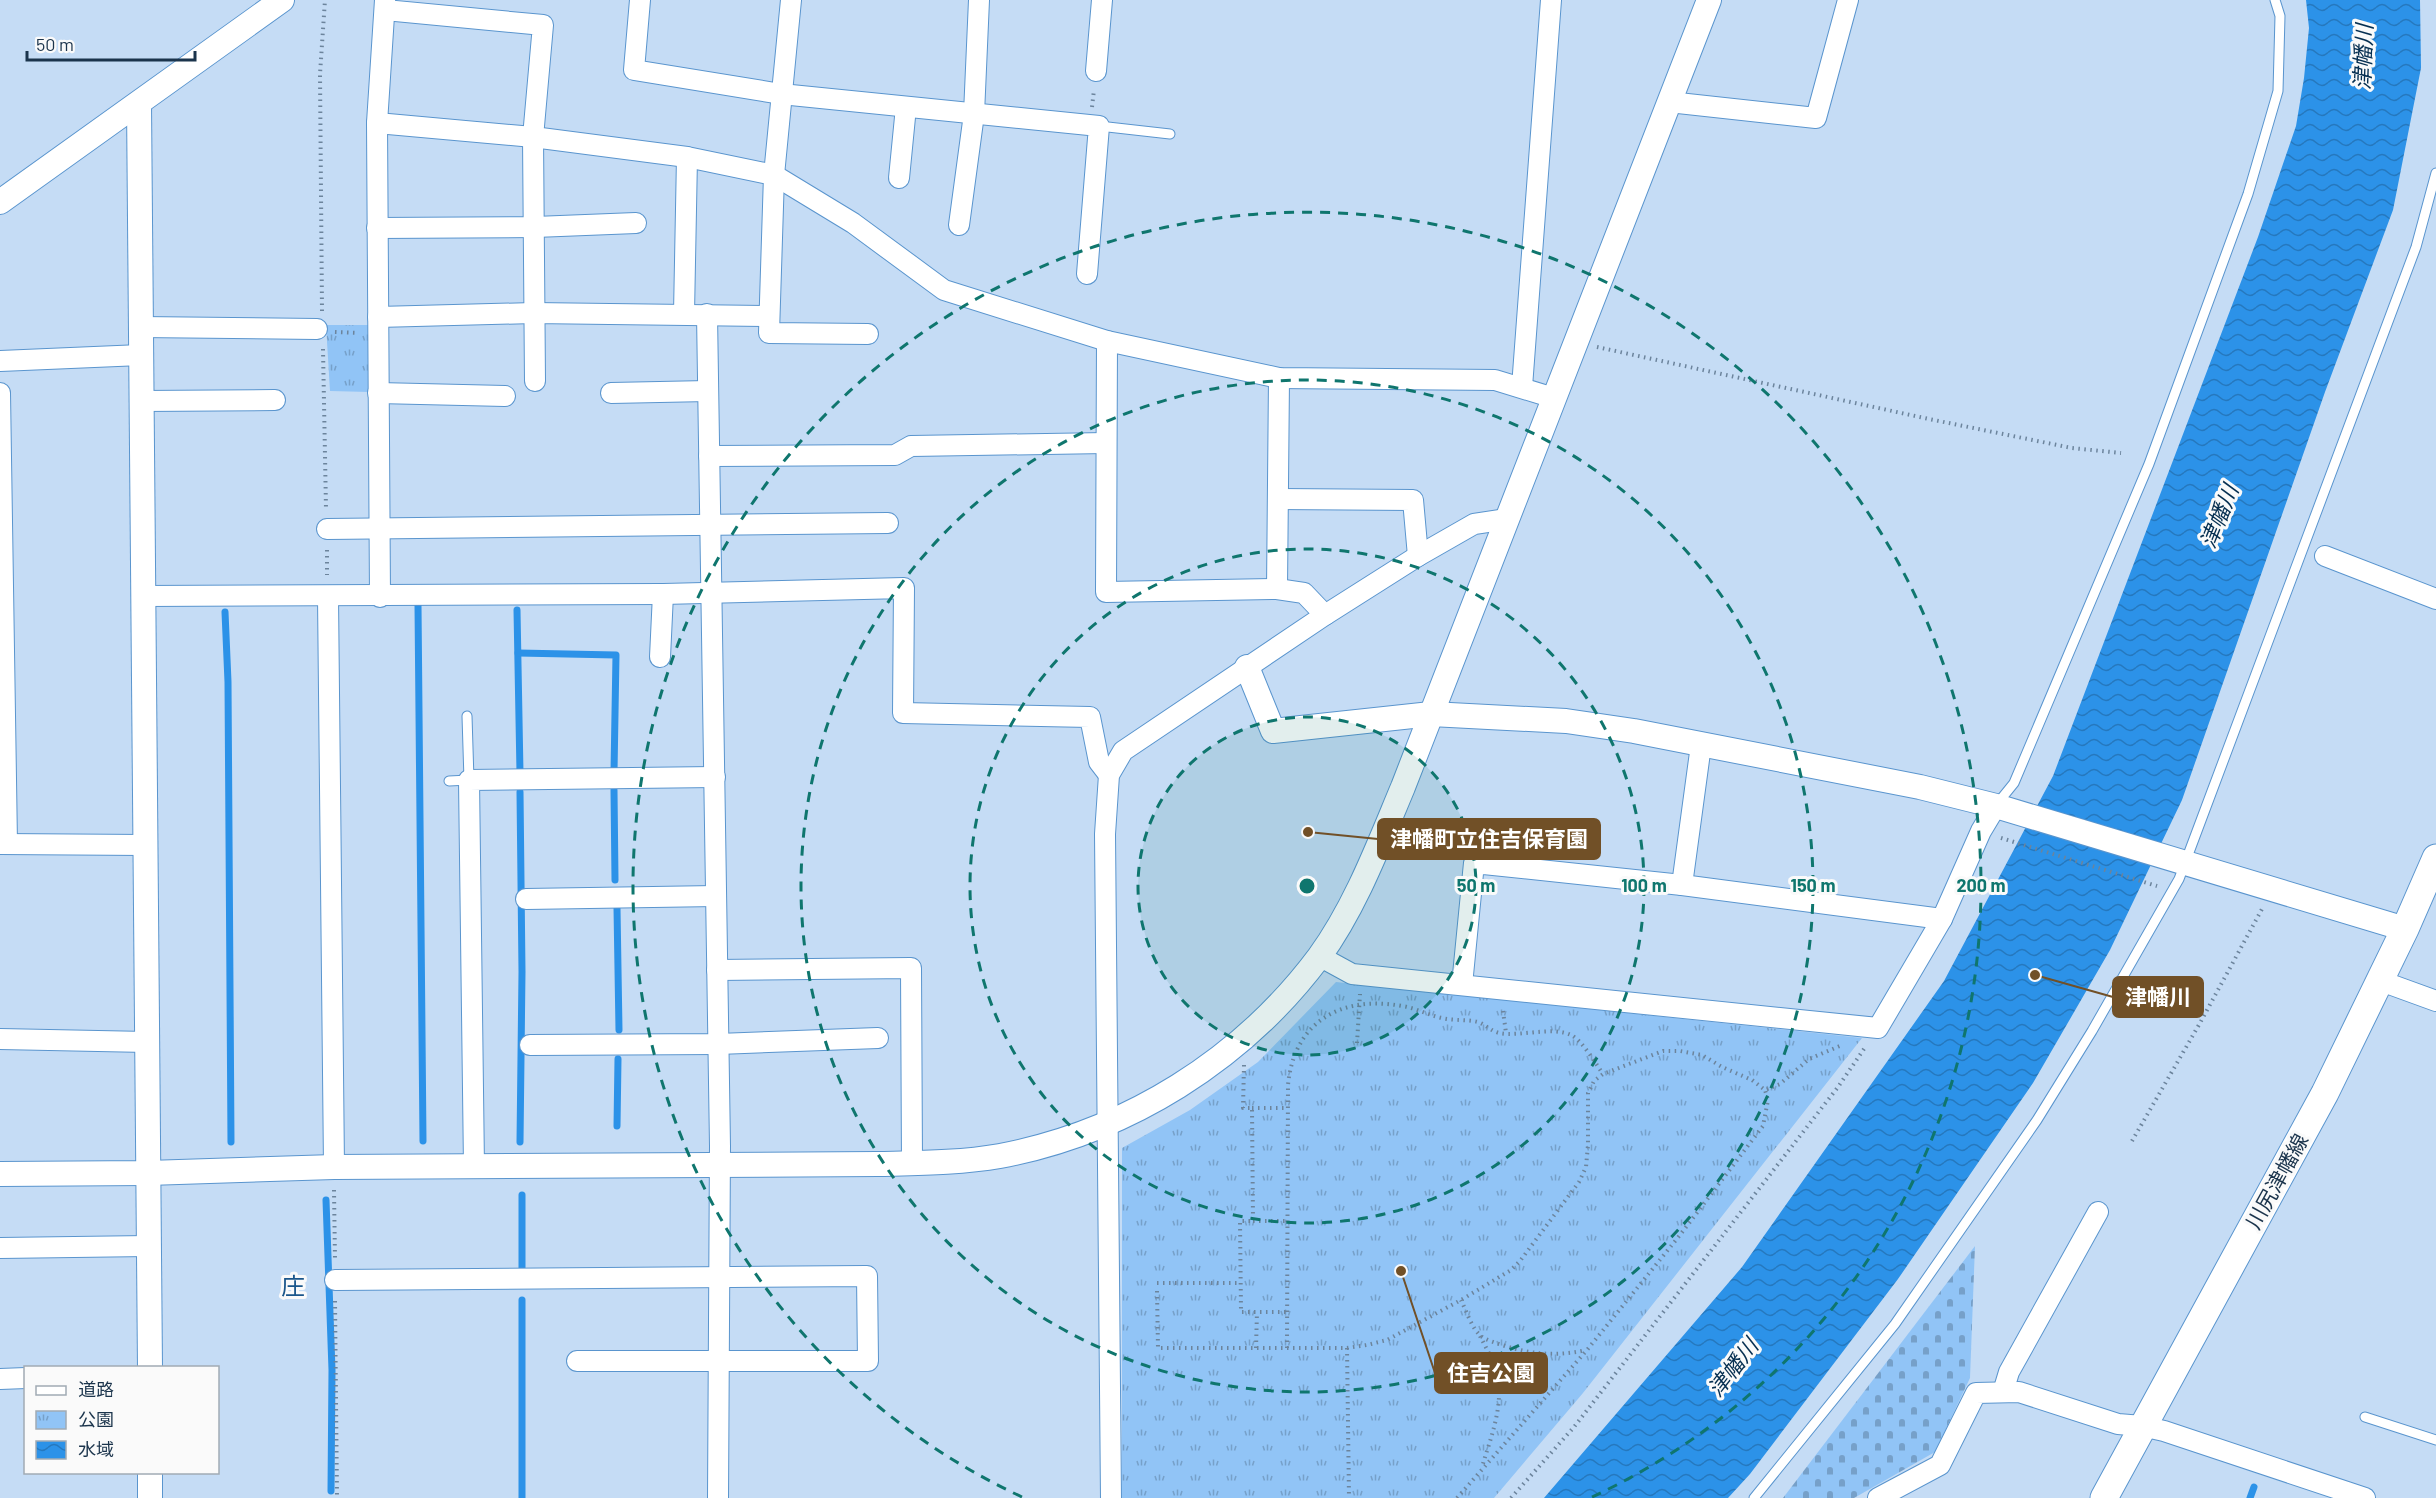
<svg xmlns="http://www.w3.org/2000/svg" width="2436" height="1498" viewBox="0 0 2436 1498" font-family="Barlow,'Noto Sans JP',sans-serif">
<style>
.cemetery{fill:url(#cemetery-stones)}
.park{fill:url(#park-tufts)}
.water{fill:url(#water-waves)}
.lines{fill:none;stroke-linecap:round;stroke-linejoin:round}
.stream{stroke:#2c92e8;stroke-width:7}
.service-casing{stroke:#5a95ce;stroke-width:11}
.minor-casing{stroke:#5a95ce;stroke-width:22}
.tertiary-casing{stroke:#5a95ce;stroke-width:26}
.secondary-casing{stroke:#5a95ce;stroke-width:29}
.path{stroke:#6c849c;stroke-width:4;stroke-dasharray:1.5 4.5;stroke-linecap:butt}
.service{stroke:#fff;stroke-width:9}
.minor{stroke:#fff;stroke-width:20}
.tertiary{stroke:#fff;stroke-width:24}
.secondary{stroke:#fff;stroke-width:27}
.ring{fill:none;stroke:#0f766e;stroke-width:3;stroke-dasharray:10 8}
.labels{text-anchor:middle;dominant-baseline:central;stroke-width:6;stroke-linejoin:round;paint-order:stroke}
.street-label{font-size:21px;fill:#1b344c;stroke:#fafafa}
.water-label{font-size:22px;font-style:italic;fill:#062f51;stroke:#fafafa}
.quarter-label{font-size:24px;fill:#1a568b;stroke:#fafafa}
.centre{fill:#0f766e;stroke:#fafafa;stroke-width:3}
.ring-label{font-size:18px;text-anchor:middle;font-weight:bold;fill:#0f766e;stroke:#fafafa;stroke-width:6;stroke-linejoin:round;paint-order:stroke}
.leader{fill:none;stroke:#715027;stroke-width:2}
.callout-dot{fill:#715027;stroke:#fafafa;stroke-width:2}
.callout{fill:#715027;stroke:#715027;stroke-width:2}
.callout-label{font-size:22px;text-anchor:middle;font-weight:bold;fill:#fff}
</style>
<defs>
<pattern id="cemetery-stones" width="16" height="16" patternUnits="userSpaceOnUse" patternTransform="scale(1.5)"><rect width="16" height="16" fill="#91c4f6"/><path d="M2 7V4a2 2 0 0 1 4 0v3zM10 15v-3a2 2 0 0 1 4 0v3z" fill="#76a0c9"/></pattern>
<pattern id="park-tufts" width="24" height="20" patternUnits="userSpaceOnUse" patternTransform="scale(1.5)"><rect width="24" height="20" fill="#91c4f6"/><path d="M3 7l-1-3M5 7V3M7 7l1-3M15 17l-1-3M17 17v-4M19 17l1-3" fill="none" stroke="#76a0c9"/></pattern>
<pattern id="water-waves" width="16" height="10" patternUnits="userSpaceOnUse" patternTransform="scale(1.5)"><rect width="16" height="10" fill="#2c92e8"/><path d="M0 5q4-4 8 0t8 0" fill="none" stroke="#2578be"/></pattern>
</defs>
<rect width="100%" height="100%" fill="#c5dcf5"/>
<!-- cemetery -->
<polygon class="cemetery" points="1975,1246 1970,1378 1935,1452 1854,1498 1783,1498"/>
<!-- park -->
<g class="park">
<polygon points="326,325 368,325 369,392 330,391"/>
<polygon points="1336,982 1862,1038 1583,1393 1494,1498 1122,1498 1122,1148 1190,1110 1258,1062"/>
</g>
<!-- water -->
<polygon class="water" points="2306,0 2420,0 2421,68 2393,210 2325,392 2182,800 2110,950 2033,1083 1898,1279 1750,1474 1728,1498 1544,1498 1742,1267 1944,981 2053,776 2258,237 2296,126 2304,78 2309,28"/>
<g class="lines">
<!-- stream -->
<g class="stream">
<polyline points="418,605 423,1141"/>
<polyline points="517,610 520,773"/>
<polyline points="225,612 228,682 231,1142"/>
<polyline points="518,653 616,655 614,772"/>
<polyline points="614,790 615,880"/>
<polyline points="520,792 522,972 520,1142"/>
<polyline points="617,908 619,1030"/>
<polyline points="617,1126 618,1059"/>
<polyline points="326,1200 332,1370 331,1491"/>
<polyline points="522,1271 522,1195"/>
<polyline points="522,1300 522,1498"/>
<polyline points="2250,1498 2254,1487"/>
</g>
<defs>
<g id="service">
<polyline points="1099,126 1170,134"/>
<polyline points="449,781 469,780 467,716"/>
<polyline points="1997,804 2014,783 2149,464 2248,194 2278,91 2280,16 2275,0"/>
<polyline points="2365,1417 2436,1440"/>
<polyline points="1754,1498 1895,1324 2037,1120 2092,1031 2179,879 2416,247 2436,173"/>
</g>
<g id="minor">
<polyline points="640,0 634,70 781,94 1099,126 1087,274"/>
<polyline points="791,0 774,175 769,333 868,334"/>
<polyline points="385,10 543,25 533,137 535,381"/>
<polyline points="1096,71 1102,0"/>
<polyline points="1669,102 1816,118 1848,0"/>
<polyline points="377,123 533,137 687,157 774,175 853,223 944,290 1107,341 1279,378 1495,380 1554,398"/>
<polyline points="899,178 906,107"/>
<polyline points="959,225 974,114 979,0"/>
<polyline points="377,228 535,227 636,223"/>
<polyline points="684,314 687,157"/>
<polyline points="707,314 720,1146 718,1498"/>
<polyline points="378,317 533,313 769,316"/>
<polyline points="140,327 317,329"/>
<polyline points="1107,341 1106,592 1277,589 1304,593 1325,615"/>
<polyline points="0,361 141,355"/>
<polyline points="1522,387 1551,0"/>
<polyline points="0,393 7,844"/>
<polyline points="378,393 505,396"/>
<polyline points="611,393 708,391"/>
<polyline points="141,401 275,400"/>
<polyline points="709,456 895,455 911,446 1106,443"/>
<polyline points="1278,499 1413,500 1418,556"/>
<polyline points="327,529 888,523"/>
<polyline points="2325,556 2436,599"/>
<polyline points="1277,589 1279,378"/>
<polyline points="143,596 663,594 904,588 903,713 1090,717 1099,762 1109,775"/>
<polyline points="328,597 334,1167"/>
<polyline points="380,597 377,123 385,0"/>
<polyline points="660,657 663,594"/>
<polyline points="0,844 145,845"/>
<polyline points="1682,885 1701,745"/>
<polyline points="526,899 716,896"/>
<polyline points="1319,956 1352,974 1878,1028 1942,919 1981,831 1996,806"/>
<polyline points="717,970 911,968 912,1163"/>
<polyline points="2381,981 2436,1001"/>
<polyline points="1462,985 1474,863 1682,885 1942,919"/>
<polyline points="0,1039 147,1042"/>
<polyline points="530,1045 718,1044 878,1038"/>
<polyline points="474,1167 469,780 715,777"/>
<polyline points="0,1248 148,1246"/>
<polyline points="335,1280 867,1276 868,1361 577,1361"/>
<polyline points="0,1379 26,1378"/>
<polyline points="2003,1392 2009,1372 2098,1212"/>
<polyline points="1111,1498 1105,834 1109,775 1123,751 1325,615 1418,556 1474,524 1507,519"/>
<polyline points="1878,1498 1940,1465 1976,1393 2019,1392 2118,1424 2142,1426 2164,1431 2365,1498"/>
</g>
<g id="tertiary">
<polyline points="139,104 150,1368"/>
<polyline points="0,202 282,0"/>
<polyline points="1247,667 1273,731 1431,714 1566,721 1634,731 1920,787 1996,806 2405,929"/>
<path d="M0,1174L148,1173L334,1167L878,1164C918,1163 960,1163 1000,1156C1127,1132 1242,1060 1319,957C1356,906 1379,844 1403,787L1709,0"/>
<polyline points="150,1498 150,1472"/>
</g>
<polyline id="secondary" points="2104,1498 2325,1093 2405,929 2436,858"/>
</defs>
<!-- service casing -->
<use href="#service" class="service-casing"/>
<!-- minor casing -->
<use href="#minor" class="minor-casing"/>
<!-- tertiary casing -->
<use href="#tertiary" class="tertiary-casing"/>
<!-- secondary casing -->
<use href="#secondary" class="secondary-casing"/>
<!-- path -->
<g class="path">
<polyline points="1092,107 1094,90"/>
<polyline points="322,311 320,74 325,0"/>
<polyline points="335,332 358,333"/>
<polyline points="1597,347 1929,419 2072,448 2121,453"/>
<polyline points="323,349 326,509"/>
<polyline points="327,550 327,575"/>
<polyline points="2001,838 2157,886"/>
<polyline points="1503,1011 1506,1033"/>
<polyline points="1357,1043 1360,994"/>
<polyline points="1244,1065 1243,1108 1252,1108 1253,1221 1240,1221 1241,1312 1287,1312"/>
<polyline points="1252,1108 1287,1108"/>
<polyline points="2132,1141 2200,1023 2262,909"/>
<polyline points="334,1190 335,1260"/>
<polyline points="1253,1221 1287,1221"/>
<polyline points="1157,1283 1240,1283"/>
<polyline points="1157,1291 1158,1348 1347,1348 1367,1345 1387,1340 1461,1300 1511,1270 1520,1261 1579,1182 1586,1167 1588,1145 1588,1093 1594,1081 1603,1074 1663,1051 1680,1051 1702,1055 1722,1067 1752,1080 1765,1090 1780,1084 1809,1059 1842,1045"/>
<path d="M1461,1300C1466,1310 1472,1329 1481,1336C1486,1340 1493,1342 1499,1344C1528,1354 1555,1357 1586,1350"/>
<polyline points="335,1301 337,1498"/>
<path d="M1480,1336C1487,1350 1496,1364 1498,1379C1503,1408 1490,1440 1482,1467"/>
<polyline points="1256,1348 1257,1312"/>
<path d="M1287,1348L1288,1085C1294,1021 1342,995 1402,1006C1416,1008 1428,1015 1442,1018C1454,1021 1467,1019 1478,1022C1486,1025 1491,1031 1499,1033C1520,1037 1552,1026 1571,1035C1582,1040 1596,1064 1603,1074"/>
<polyline points="1347,1348 1349,1498"/>
<polyline points="1457,1498 1587,1350 1680,1235 1763,1126 1768,1100 1765,1090"/>
<polyline points="1511,1498 1574,1427 1838,1087 1866,1046"/>
</g>
<!-- service -->
<use href="#service" class="service"/>
<!-- minor -->
<use href="#minor" class="minor"/>
<!-- tertiary -->
<use href="#tertiary" class="tertiary"/>
<!-- secondary -->
<use href="#secondary" class="secondary"/>
</g>
<!-- distance rings -->
<circle cx="1307" cy="886" r="169" fill="#0f766e" fill-opacity=".12"/>
<g class="ring">
<circle cx="1307" cy="886" r="169"/>
<circle cx="1307" cy="886" r="337"/>
<circle cx="1307" cy="886" r="506"/>
<path d="M1022 1497A674 674 0 1 1 1592 1497"/>
</g>
<g class="labels">
<!-- street labels -->
<g class="street-label">
<text transform="translate(2276 1181) rotate(-61)">川尻津幡線</text>
</g>
<!-- water labels -->
<g class="water-label">
<text transform="translate(2362 57) rotate(-88)">津幡川</text>
<text transform="translate(2218 516) rotate(-68)">津幡川</text>
<text transform="translate(1732 1367) rotate(-52)">津幡川</text>
</g>
<!-- quarter labels -->
<g class="quarter-label">
<text x="293" y="1285">庄</text>
</g>
</g>
<circle cx="1307" cy="886" r="9" class="centre"/>
<g class="ring-label">
<text x="1476" y="892">50 m</text>
<text x="1644" y="892">100 m</text>
<text x="1813" y="892">150 m</text>
<text x="1981" y="892">200 m</text>
</g>
<!-- callouts -->
<path class="leader" d="M1308 832L1378 839M2035 975L2113 997M1401 1271L1435 1373"/>
<g class="callout-dot">
<circle cx="1308" cy="832" r="6"/>
<circle cx="2035" cy="975" r="6"/>
<circle cx="1401" cy="1271" r="6"/>
</g>
<g class="callout">
<rect x="1378" y="819" width="222" height="40" rx="6"/>
<rect x="2113" y="977" width="90" height="40" rx="6"/>
<rect x="1435" y="1353" width="112" height="40" rx="6"/>
</g>
<g class="callout-label">
<text x="1489" y="847">津幡町立住吉保育園</text>
<text x="2158" y="1005">津幡川</text>
<text x="1491" y="1381">住吉公園</text>
</g>
<!-- legend -->
<rect x="24" y="1366" width="195" height="108" fill="#fafafa" stroke="#a1abb4" stroke-width="1.5"/>
<rect x="36" y="1386" width="30" height="9" fill="#ffffff" stroke="#a1abb4" stroke-width="1.5"/>
<text x="78" y="1396" font-size="18" fill="#1b344c">道路</text>
<rect x="36" y="1411" width="30" height="18" fill="url(#park-tufts)" stroke="#a1abb4" stroke-width="1.5"/>
<text x="78" y="1426" font-size="18" fill="#1b344c">公園</text>
<rect x="36" y="1441" width="30" height="18" fill="url(#water-waves)" stroke="#a1abb4" stroke-width="1.5"/>
<text x="78" y="1456" font-size="18" fill="#1b344c">水域</text>
<!-- scale -->
<path d="M27 51v9h168v-9" fill="none" stroke="#1b344c" stroke-width="3"/>
<text x="36" y="51" font-size="18" fill="#1b344c" stroke="#fafafa" stroke-width="4.5" paint-order="stroke">50 m</text>
</svg>
